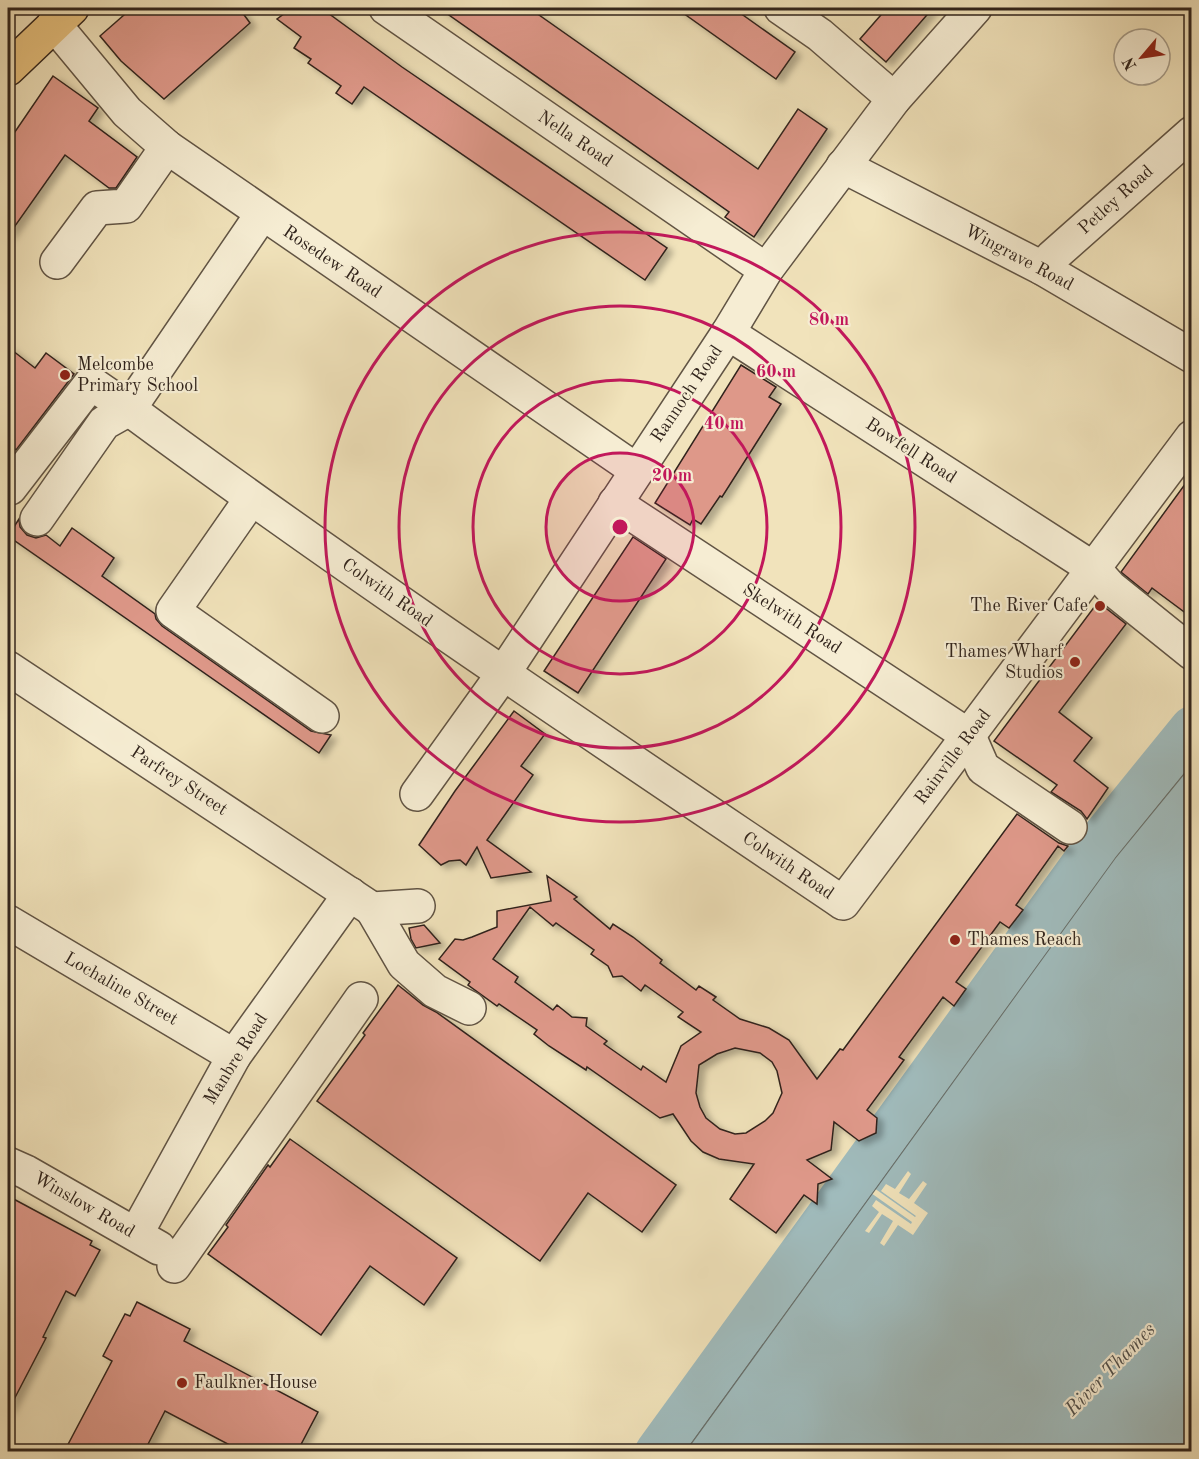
<svg xmlns="http://www.w3.org/2000/svg" width="1199" height="1459" viewBox="0 0 1199 1459" font-family="'Old Standard TT',serif">
<style>
.water{fill:#a0bbbc;stroke:#747f7c;stroke-width:1.5}
.pier{fill:#f1e3bb}
.lines{fill:none;stroke-linecap:round;stroke-linejoin:round}
.shore{stroke:#68706c;stroke-width:1.5}
.river{stroke:#a0bbbc;stroke-width:44}
.building{fill:#de9889;stroke:#31241c;stroke-width:1.5;fill-rule:evenodd;filter:url(#shadow)}
.minor-casing{stroke:#615444;stroke-width:36}
.major-casing{stroke:#31241c;stroke-width:36}
.minor{stroke:#f6edd3;stroke-width:33}
.major{stroke:#e8c27e;stroke-width:33}
.ring{fill:none;stroke:#c2185b;stroke-width:3}
.poi-dot{fill:#8f2418;stroke:#f6edd3;stroke-width:2}
.labels{text-anchor:middle;dominant-baseline:central;stroke-width:4.5;stroke-linejoin:round;paint-order:stroke}
.street-label{font-size:18px;fill:#31241c;stroke:#f6edd3}
.poi-label{font-size:18px;fill:#31241c;stroke:#f6edd3;text-anchor:start}
.water-label{font-size:20px;font-style:italic;fill:#52514c;stroke:#f6edd3}
.centre{fill:#c2185b;stroke:#f6edd3;stroke-width:3}
.ring-label{font-size:18px;text-anchor:middle;font-weight:bold;fill:#c2185b;stroke:#f6edd3;stroke-width:4.5;stroke-linejoin:round;paint-order:stroke}
</style>
<defs>
<filter id="shadow"><feDropShadow dx="6" dy="4" stdDeviation="3" flood-color="#0004"/></filter>
</defs>
<rect width="100%" height="100%" fill="#f1e3bb"/>
<filter id="stains"><feTurbulence type="fractalNoise" baseFrequency=".00333" numOctaves="4"/><feColorMatrix values="0 0 0 0 .2 0 0 0 0 .09 0 0 0 0 .02 0 0 0 .5 -.17"/></filter>
<radialGradient id="worn" r=".72"><stop offset=".6" stop-color="#630" stop-opacity="0"/><stop offset="1" stop-color="#630" stop-opacity=".3"/></radialGradient>
<!-- water -->
<polygon class="water" points="1191,728 1191,1451 657,1452 1097,845"/>
<!-- pier -->
<polygon class="pier" points="908,1171 911,1174 899,1193 909,1199 923,1181 927,1184 914,1203 928,1213 913,1235 898,1225 884,1246 880,1243 893,1221 882,1214 869,1233 865,1231 879,1212 872,1206 876,1200 911,1224 912,1222 854,1181 857,1176 915,1217 916,1216 881,1191 886,1184 895,1189"/>
<g class="lines">
<!-- shore -->
<g class="shore">
<polyline points="665,1452 1102,848 1192,738"/>
<polyline points="674,1452 1108,853 1192,750"/>
<polyline points="685,1452 1115,858 1192,764"/>
</g>
<!-- river -->
<polyline class="river" points="657,1452 1097,845 1192,728"/>
</g>
<!-- building -->
<g class="building">
<polygon points="132,8 239,8 250,23 164,99 121,61 100,36"/>
<polygon points="292,8 321,8 402,67 667,248 645,280 364,87 352,104 336,93 341,86 308,63 311,59 294,48 301,37 277,19"/>
<polygon points="439,8 529,8 758,169 798,109 827,129 754,237 725,217 729,212"/>
<polygon points="676,8 733,8 795,52 776,79"/>
<polygon points="887,8 933,8 886,62 860,39"/>
<polygon points="53,76 98,108 89,121 137,157 116,188 109,188 65,155 8,236 8,142"/>
<polygon points="8,347 35,368 46,353 74,374 16,450 8,443"/>
<polygon points="741,365 776,387 769,397 781,404 722,497 720,496 701,524 693,519 690,525 655,503"/>
<polygon points="1191,476 1191,617 1152,588 1148,594 1121,572"/>
<polygon points="19,519 20,527 27,535 36,538 46,535 60,546 72,528 114,558 102,576 155,614 156,619 162,626 311,731 331,735 319,753 8,536"/>
<polygon points="633,537 666,559 578,693 544,671"/>
<polygon points="1098,602 1126,624 1059,712 1092,738 1074,761 1108,788 1087,819 1081,811 1051,792 1057,785 994,741"/>
<polygon points="514,711 545,734 521,766 533,775 487,840 531,872 491,878 477,847 466,865 460,860 449,861 441,865 419,845 455,791"/>
<path d="M1017,814L1059,843L1068,846L1064,851L1058,846L1016,905L1023,910L1009,928L1000,922L956,982L966,989L954,1006L943,997L899,1057L904,1060L867,1110L877,1118L876,1133L859,1141L834,1122L831,1150L807,1160L832,1179L818,1184L817,1204L804,1195L776,1233L730,1199L754,1164L719,1159L703,1152L691,1141L673,1114L660,1118L587,1067L586,1070L549,1046L534,1034L537,1030L499,1004L497,1006L468,985L470,982L439,959L455,939L463,940L472,937L497,927V911L551,901L547,876L577,897L574,899L610,929L613,924L633,937L662,960L660,963L696,990L699,986L716,997L713,1000L740,1019L769,1028L789,1040L817,1079L840,1049L843,1050ZM530,907L553,926L556,923L594,950L591,954L608,966L613,977L622,976L641,991L645,985L683,1012L678,1017L701,1032L681,1046L666,1082L643,1066L641,1070L604,1044L607,1041L586,1026L587,1018L572,1017L557,1005L553,1010L515,982L518,977L493,959ZM735,1048L760,1053L772,1062L777,1071L782,1093L773,1113L765,1121L746,1133L735,1134L720,1129L706,1118L700,1107L696,1093L699,1065L717,1054Z"/>
<polygon points="424,925 440,943 416,948 411,939 409,928"/>
<polygon points="398,985 423,1005 436,1012 676,1185 642,1232 588,1193 540,1261 317,1101 365,1035 363,1033"/>
<polygon points="290,1139 457,1258 424,1305 370,1266 321,1335 208,1254 228,1227 226,1225 268,1165 270,1167"/>
<polygon points="8,1196 92,1241 90,1245 100,1250 75,1296 66,1291 43,1337 46,1338 8,1411"/>
<polygon points="137,1302 190,1329 184,1341 318,1412 297,1452 243,1452 165,1411 144,1452 64,1452 112,1361 103,1356 125,1314 130,1316"/>
</g>
<g class="lines">
<defs>
<g id="minor">
<polyline points="386,8 766,270"/>
<polyline points="781,8 820,35 894,99"/>
<polyline points="54,24 127,112 167,147 636,470"/>
<polyline points="843,166 1042,268 1192,356"/>
<path d="M262,214L129,409C362,581 603,741 843,903L1192,437"/>
<polyline points="57,262 97,208 126,206 167,147"/>
<polyline points="1042,268 1052,257 1192,133"/>
<polyline points="728,333 1094,569 1110,587 1192,653"/>
<polyline points="8,487 10,488 91,383 129,409 104,423 37,519"/>
<polyline points="251,499 173,611 322,716"/>
<polyline points="615,503 969,736 983,768 1070,827"/>
<polyline points="8,668 372,909 418,906"/>
<polyline points="417,794 503,674 728,333 766,270 894,99 975,8"/>
<polyline points="372,909 404,964 435,991 469,1008"/>
<polyline points="8,922 234,1056"/>
<polyline points="8,1164 26,1172 159,1248"/>
<polyline points="136,1234 234,1056 350,894"/>
<polyline points="174,1266 361,999"/>
</g>
<polyline id="major" points="8,69 72,8"/>
</defs>
<!-- minor casing -->
<use href="#minor" class="minor-casing"/>
<!-- major casing -->
<use href="#major" class="major-casing"/>
<!-- minor -->
<use href="#minor" class="minor"/>
<!-- major -->
<use href="#major" class="major"/>
</g>
<!-- distance rings -->
<circle cx="620" cy="527" r="74" fill="#c2185b" fill-opacity=".12"/>
<g class="ring">
<circle cx="620" cy="527" r="74"/>
<circle cx="620" cy="527" r="147"/>
<circle cx="620" cy="527" r="221"/>
<circle cx="620" cy="527" r="295"/>
</g>
<!-- markers -->
<g class="poi-dot">
<circle cx="65" cy="375" r="6"/>
<circle cx="1100" cy="606" r="6"/>
<circle cx="1075" cy="662" r="6"/>
<circle cx="955" cy="940" r="6"/>
<circle cx="182" cy="1383" r="6"/>
</g>
<g class="labels">
<!-- street labels -->
<g class="street-label">
<text transform="translate(575 139) rotate(34)">Nella Road</text>
<text transform="translate(1116 200) rotate(-42)">Petley Road</text>
<text transform="translate(1019 258) rotate(28)">Wingrave Road</text>
<text transform="translate(332 262) rotate(34)">Rosedew Road</text>
<text transform="translate(687 394) rotate(-56)">Rannoch Road</text>
<text transform="translate(911 451) rotate(33)">Bowfell Road</text>
<text transform="translate(387 593) rotate(35)">Colwith Road</text>
<text transform="translate(792 619) rotate(33)">Skelwith Road</text>
<text transform="translate(953 757) rotate(-53)">Rainville Road</text>
<text transform="translate(179 781) rotate(33)">Parfrey Street</text>
<text transform="translate(788 866) rotate(34)">Colwith Road</text>
<text transform="translate(121 989) rotate(30)">Lochaline Street</text>
<text transform="translate(236 1059) rotate(-58)">Manbre Road</text>
<text transform="translate(84 1205) rotate(30)">Winslow Road</text>
</g>
<!-- poi labels -->
<g class="poi-label">
<text x="77" y="365">Melcombe<tspan x="77" dy="21">Primary School</tspan></text>
<text x="1088" y="606" text-anchor="end">The River Cafe</text>
<text x="1063" y="652" text-anchor="end">Thames Wharf<tspan x="1063" dy="21">Studios</tspan></text>
<text x="967" y="940">Thames Reach</text>
<text x="194" y="1383">Faulkner House</text>
</g>
<!-- water labels -->
<g class="water-label">
<text transform="translate(1111 1370) rotate(-46)">River Thames</text>
</g>
</g>
<circle cx="620" cy="527" r="9" class="centre"/>
<g class="ring-label">
<text x="829" y="325">80 m</text>
<text x="776" y="377">60 m</text>
<text x="724" y="429">40 m</text>
<text x="672" y="481">20 m</text>
</g>
<!-- margin -->
<rect width="1199" height="1459" fill="none" stroke="#f1e3bb" stroke-width="30"/>
<rect x="9" y="9" width="1181" height="1441" fill="none" stroke="#31241c" stroke-width="3"/>
<rect x="15" y="15" width="1169" height="1429" fill="none" stroke="#31241c" stroke-width="1.5"/>
<!-- north arrow -->
<g transform="translate(1142 57) rotate(241)"><circle r="28" fill="#f6edd3" stroke="#a79d8a" stroke-width="1.5"/>
<path d="M0-4.5L10 22L0 15L-10 22Z" fill="#8f2418"/>
<text y="-9" font-size="16" font-weight="bold" text-anchor="middle" fill="#31241c">N</text>
</g>
<rect width="100%" height="100%" filter="url(#stains)"/>
<rect width="100%" height="100%" fill="url(#worn)"/>
</svg>
